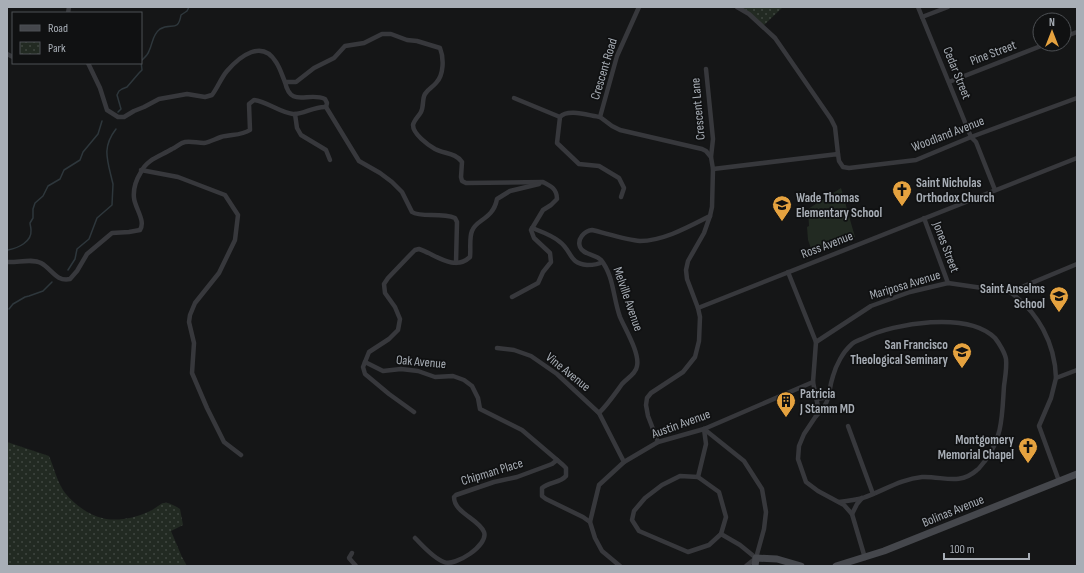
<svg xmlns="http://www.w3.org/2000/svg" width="1084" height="573" viewBox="0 0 1084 573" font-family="'Sofia Sans Condensed',sans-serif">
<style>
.grass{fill:#222a22}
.park{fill:url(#park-dots)}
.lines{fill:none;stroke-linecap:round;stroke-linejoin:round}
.stream{stroke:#2e373c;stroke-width:1.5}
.street{stroke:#37383c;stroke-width:4.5}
.secondary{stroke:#45474c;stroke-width:7}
.labels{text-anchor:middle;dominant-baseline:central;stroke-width:3.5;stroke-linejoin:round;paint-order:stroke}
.street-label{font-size:13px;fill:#a8aeb6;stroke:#101112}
.poi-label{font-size:13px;font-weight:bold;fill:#a8aeb6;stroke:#101112;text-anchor:start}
</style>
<defs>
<pattern id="park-dots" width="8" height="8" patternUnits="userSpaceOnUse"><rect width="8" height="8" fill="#222a22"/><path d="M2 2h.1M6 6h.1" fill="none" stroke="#3f4640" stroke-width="1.8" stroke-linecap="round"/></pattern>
</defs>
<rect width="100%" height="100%" fill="#151617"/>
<!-- grass -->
<polygon class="grass" points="841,188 855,237 813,254 808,240 807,227 809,226 808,209"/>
<!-- park -->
<g class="park">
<polygon points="737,7 783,7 763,26"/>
<path d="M7,442L49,456C54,467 56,479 63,490C71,502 88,515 102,518C116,522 135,518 148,512C164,505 160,497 180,509L183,525L171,531L182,557L187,566H7Z"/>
</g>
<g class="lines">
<!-- stream -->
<g class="stream">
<path d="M118,112L121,109L117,95L119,91L122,89L127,87L139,73L142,70L141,61C144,58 148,55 149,51C153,43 152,35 160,29C171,22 178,33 181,15L187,11L189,7"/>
<path d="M8,250C18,248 32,242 31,230C31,227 30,225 30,223L33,218V209L35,203L43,196L48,186L60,179L64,170L80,160L83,152L98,134L102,121"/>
<path d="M68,270L75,259L77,249L89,239L97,218L112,205L113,184L112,180C107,159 102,147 116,129"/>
<polyline points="9,309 13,304 25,297 29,296 43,291 52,282"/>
</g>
<!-- street -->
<g class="street">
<polyline points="639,7 617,56 600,117 612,126 620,130 702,149 706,151 711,157"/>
<polyline points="737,7 749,14 775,38 831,119 835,127 838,154"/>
<polyline points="918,7 971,137 976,142 995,190"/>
<polyline points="68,13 69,7"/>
<polyline points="922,17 948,7"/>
<polyline points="1064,37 1077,32"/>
<polyline points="7,54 13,57"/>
<path d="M88,63L100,88L107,110L118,117H124L134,111L144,107L159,99L187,94L205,97L212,95C218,87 221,78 227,71C240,56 262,39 276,62C280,68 282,75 285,82H296L314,68L334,58L345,46L364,43L382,34H391L407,40L417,41L440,48C444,58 444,75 436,83C433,87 428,89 425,94C422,99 424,106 421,112C419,116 414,120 413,125C413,134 428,145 435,149C445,154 456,153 462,162L461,177L462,181L466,183L543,182C551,186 557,189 557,199L551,205L543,210L531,230L534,238L550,253L551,262L543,272L538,283L512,297"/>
<path d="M285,82C291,109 308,91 325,99L327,103L326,107"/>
<polyline points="949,82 1046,44"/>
<polyline points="514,98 560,117"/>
<polyline points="295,114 297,128 301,135 326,150 330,160"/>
<path d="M600,117C590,116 568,108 560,117L557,143L579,164L599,166L619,178L624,188L621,197"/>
<polyline points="713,169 838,154 839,161 843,167 849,168 916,160 971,137 1077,98"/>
<polyline points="141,170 178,177 225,195 238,215 235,240 219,273 195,303 190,315 189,322 194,343 192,373 207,408 224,442 241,455"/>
<polyline points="924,218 948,283"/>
<path d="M532,228C542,232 552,235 560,242C572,251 569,264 587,265C592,265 598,265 602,262"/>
<path d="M7,262C17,263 32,258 41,263C52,269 56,282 70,279L77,271L87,254L112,233L129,232L140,230C146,221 135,208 134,198C133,189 136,180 141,172C147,159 161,156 172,149C177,147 180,143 185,142C192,141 197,143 204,143C210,142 215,139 221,137C231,134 241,136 250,130L249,104L254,100C268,102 279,112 293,114C303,115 314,106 326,107L359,161L380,173L392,182L402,192L412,212C421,218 441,212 455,218L457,222L456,263"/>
<polyline points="788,272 816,342 813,382 818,407 816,416 804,434 799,446 798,459 806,482 818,491 844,505 852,514 865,558"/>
<path d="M1010,292C1038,312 1055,343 1056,378"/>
<polyline points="698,308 1077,158"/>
<polyline points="816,342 871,306 910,292 948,283 1010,292 1077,264"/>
<polyline points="497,348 514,350 531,356 557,374 599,413 624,462"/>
<path d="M365,362L383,371L401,369L418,371L435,377L453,376L464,380L472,386L478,398L480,409L522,430L563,465L566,468V476C560,483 549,482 542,488V496L546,499L583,517L590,522L595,538L602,551L620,566"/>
<polyline points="817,399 829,397"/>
<path d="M414,412L389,394L365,374L363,367L369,352L389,339L398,330L400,319L395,307L385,293L384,284L388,278L411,254L415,250L419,249C435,254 454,272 470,257C471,249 469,238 472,231C476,219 493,220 497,199L510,191L539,184"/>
<path d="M599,413C608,404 614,395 622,384C627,378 636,374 637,366C640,353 625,329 620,317C613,298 614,276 601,260C596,254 583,255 580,247C577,239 584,231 592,230C605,233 627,240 640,241C664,241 690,226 710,216"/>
<path d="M816,416C832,401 827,394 833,376C836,365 843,352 851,345C854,341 860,340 864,338C894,323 968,311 995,338C999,343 1005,353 1006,359C1007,368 1005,378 1004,386C1002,415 1003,437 985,461C982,464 980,468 977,470C959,486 943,476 922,477C901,479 883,491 863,498C855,500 847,501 839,502"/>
<polyline points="848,426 873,494"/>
<polyline points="704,429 706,444 698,477 680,476 662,485 645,498 634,511 632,520 639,531 688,552 709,545 721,534 740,545 756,558"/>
<polyline points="704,429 744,461 762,489 766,512 764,529 756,558"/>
<polyline points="658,442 648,416 646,405 647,398 651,393 683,372 695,357 699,341 700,317 698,308 687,279 686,270 688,261 704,233 710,216 712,207 713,169 711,157 713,139 706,69"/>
<polyline points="698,477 719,492 726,517 721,534"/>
<polyline points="1059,481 1039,426 1051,398 1056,378 1077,370"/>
<polyline points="852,514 857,504 862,498"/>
<polyline points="590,522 599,485 624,462 658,442 704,429 813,382"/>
<path d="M415,538C423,546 433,558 444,562C455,567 489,545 484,532C479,519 454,513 454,497L456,495L494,482L517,477L552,464L557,460"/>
<polyline points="352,553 349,558 356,566"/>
<polyline points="746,566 756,558"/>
</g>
<!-- secondary -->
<g class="secondary">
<polyline points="755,566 756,558 777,559 801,566"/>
<polyline points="836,566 884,551 1077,474"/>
</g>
</g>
<!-- icons -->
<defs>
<symbol id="church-pin" viewBox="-11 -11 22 30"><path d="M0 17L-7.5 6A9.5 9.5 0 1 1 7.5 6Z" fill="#e5a23f" stroke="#101112"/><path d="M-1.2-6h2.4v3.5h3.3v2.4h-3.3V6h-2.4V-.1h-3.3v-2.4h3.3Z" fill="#111"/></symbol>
<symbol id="school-pin" viewBox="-11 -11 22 30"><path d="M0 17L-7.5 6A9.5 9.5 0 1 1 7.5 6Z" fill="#e5a23f" stroke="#101112"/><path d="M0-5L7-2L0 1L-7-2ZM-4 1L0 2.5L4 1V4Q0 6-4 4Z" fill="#111"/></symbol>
<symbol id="building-pin" viewBox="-11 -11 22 30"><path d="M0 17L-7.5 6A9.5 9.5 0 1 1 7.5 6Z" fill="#e5a23f" stroke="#101112"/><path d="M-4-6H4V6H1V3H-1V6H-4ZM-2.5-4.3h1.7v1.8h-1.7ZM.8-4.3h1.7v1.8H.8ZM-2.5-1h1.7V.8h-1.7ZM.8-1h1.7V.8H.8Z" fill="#111"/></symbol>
</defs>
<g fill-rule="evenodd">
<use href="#church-pin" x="891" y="179" width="22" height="30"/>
<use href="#school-pin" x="771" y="194" width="22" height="30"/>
<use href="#school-pin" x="1048" y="285" width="22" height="30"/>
<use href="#school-pin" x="951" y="341" width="22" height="30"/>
<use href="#building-pin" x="775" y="390" width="22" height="30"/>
<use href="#church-pin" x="1017" y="436" width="22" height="30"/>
</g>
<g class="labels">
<!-- street labels -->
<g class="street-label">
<text transform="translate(993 53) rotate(-21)">Pine Street</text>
<text transform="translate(604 69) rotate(-73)">Crescent Road</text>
<text transform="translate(957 73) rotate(68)">Cedar Street</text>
<text transform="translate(698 109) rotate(-95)">Crescent Lane</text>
<text transform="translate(948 134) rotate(-21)">Woodland Avenue</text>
<text transform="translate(827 245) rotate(-21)">Ross Avenue</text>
<text transform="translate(946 247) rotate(69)">Jones Street</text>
<text transform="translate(905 285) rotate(-17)">Mariposa Avenue</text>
<text transform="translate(628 299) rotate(71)">Melville Avenue</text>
<text transform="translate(421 362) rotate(5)">Oak Avenue</text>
<text transform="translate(568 372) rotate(39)">Vine Avenue</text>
<text transform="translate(681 424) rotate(-20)">Austin Avenue</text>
<text transform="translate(492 472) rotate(-17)">Chipman Place</text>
<text transform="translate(953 511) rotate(-22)">Bolinas Avenue</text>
</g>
<!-- poi labels -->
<g class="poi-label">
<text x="916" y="183">Saint Nicholas<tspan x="916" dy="15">Orthodox Church</tspan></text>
<text x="796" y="198">Wade Thomas<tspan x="796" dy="15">Elementary School</tspan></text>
<text x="1045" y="289" text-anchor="end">Saint Anselms<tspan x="1045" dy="15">School</tspan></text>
<text x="948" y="345" text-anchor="end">San Francisco<tspan x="948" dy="15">Theological Seminary</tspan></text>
<text x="800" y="394">Patricia<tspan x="800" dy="15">J Stamm MD</tspan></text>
<text x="1014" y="440" text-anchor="end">Montgomery<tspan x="1014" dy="15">Memorial Chapel</tspan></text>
</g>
</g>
<!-- border -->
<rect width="1084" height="573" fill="none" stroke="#a8aeb6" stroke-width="16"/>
<!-- legend -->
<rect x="12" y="12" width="130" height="52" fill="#101112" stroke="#4d5054"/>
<rect x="20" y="25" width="20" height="6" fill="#45474c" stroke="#4d5054"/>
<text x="48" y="32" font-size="12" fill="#a8aeb6">Road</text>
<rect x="20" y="42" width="20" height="12" fill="url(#park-dots)" stroke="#4d5054"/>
<text x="48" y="52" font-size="12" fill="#a8aeb6">Park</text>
<!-- north arrow -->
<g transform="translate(1052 32)"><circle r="19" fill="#101112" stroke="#4d5054"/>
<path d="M0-3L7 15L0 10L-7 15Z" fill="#e5a23f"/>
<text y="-6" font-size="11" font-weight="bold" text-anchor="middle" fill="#a8aeb6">N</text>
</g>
<!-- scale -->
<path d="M944 553v6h85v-6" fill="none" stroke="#a8aeb6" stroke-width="2"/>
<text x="950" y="553" font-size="12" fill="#a8aeb6" stroke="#101112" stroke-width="3" paint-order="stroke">100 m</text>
</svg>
